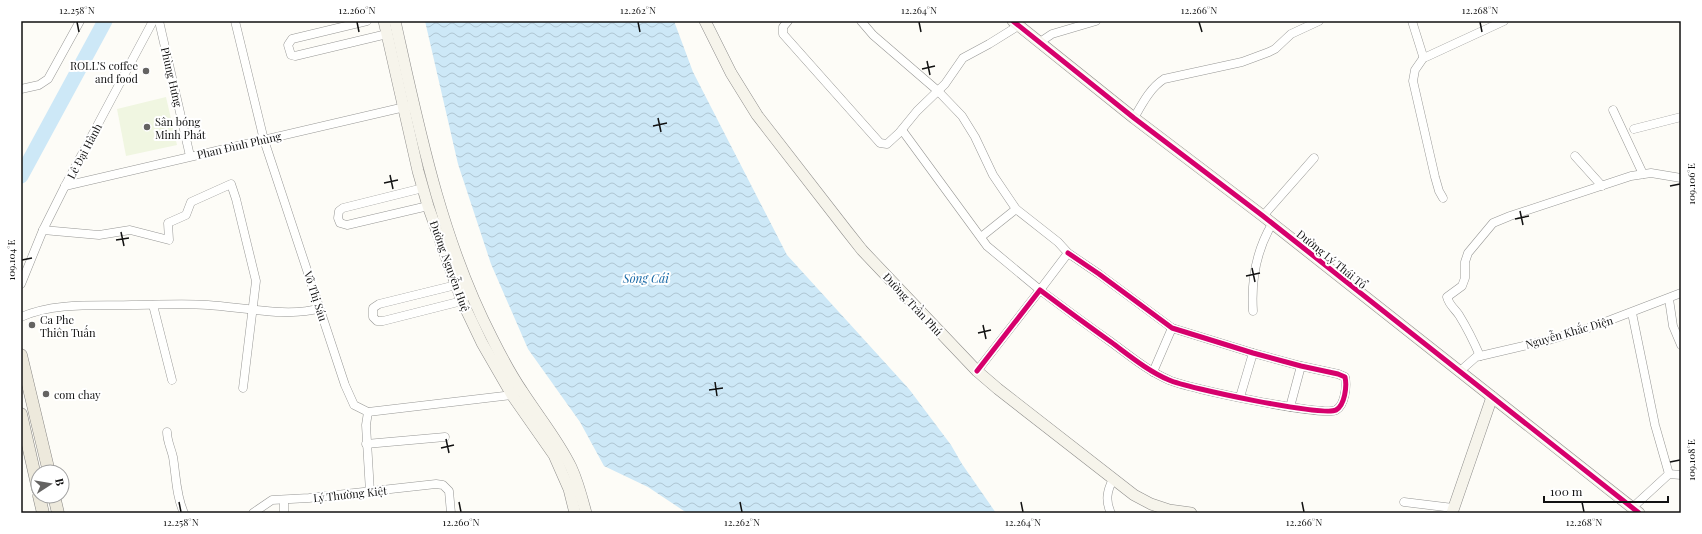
<svg xmlns="http://www.w3.org/2000/svg" width="1702" height="534" viewBox="0 0 1702 534" font-family="'Playfair Display',serif">
<style>
.pitch{fill:#f0f6e1}
.water{fill:url(#water-waves)}
.lines{fill:none;stroke-linecap:round;stroke-linejoin:round}
.river{stroke:#cde8f7;stroke-width:15}
.street-casing{stroke:#979795;stroke-width:9}
.secondary-casing{stroke:#8e8d8b;stroke-width:12}
.primary-casing{stroke:#858482;stroke-width:13}
.street{stroke:#fffffe;stroke-width:8}
.secondary{stroke:#f6f4eb;stroke-width:11}
.primary{stroke:#ede9dc;stroke-width:12}
.cycleway-casing{stroke:#fff;stroke-width:8}
.cycleway{stroke:#d6006c;stroke-width:5}
.ticks{fill:none;stroke:#111;stroke-width:1.5}
.poi-dot{fill:#646362;stroke:#fff;stroke-width:1.5}
.labels{text-anchor:middle;dominant-baseline:central;stroke-width:4;stroke-linejoin:round;paint-order:stroke}
.poi-label{font-size:11px;fill:#111;stroke:#fff;text-anchor:start}
.street-label{font-size:11px;fill:#111;stroke:#fff}
.water-label{font-size:12px;font-style:italic;fill:#1768a6;stroke:#fff}
.neatline{fill:none;stroke:#111;stroke-width:1.5}
.ticks-label{font-size:10px;text-anchor:middle;fill:#111}
</style>
<defs>
<pattern id="water-waves" width="16" height="10" patternUnits="userSpaceOnUse"><rect width="16" height="10" fill="#cde8f7"/><path d="M0 5q4-4 8 0t8 0" fill="none" stroke="#afc6d3"/></pattern>
</defs>
<rect width="100%" height="100%" fill="#fdfcf7"/>
<!-- pitch -->
<polygon class="pitch" points="166,97 177,145 126,156 117,109"/>
<!-- water -->
<polygon class="water" points="425,21 674,21 693,72 787,255 909,389 951,445 962,464 996,513 687,513 648,487 604,466 580,422 528,349 491,264 458,164"/>
<g class="lines">
<!-- river -->
<polyline class="river" points="21,176 105,21"/>
<defs>
<g id="street">
<polyline points="159,21 190,156"/>
<polyline points="235,21 264,140 345,385 354,405 368,412 512,395 515,393"/>
<polyline points="367,21 292,39 288,45 291,55 295,56 387,34"/>
<polyline points="788,21 783,27 783,34 880,143 887,144 899,133 917,111 945,84 963,58 989,44 1018,26"/>
<polyline points="861,21 873,35 938,91 962,116 975,137 993,175 1016,209 1058,242 1068,253 1040,290 987,246 902,130"/>
<polyline points="1412,21 1423,56 1426,57 1504,21"/>
<polyline points="1040,42 1052,34 1096,21"/>
<polyline points="1424,57 1415,70 1413,81 1435,177 1439,191 1443,198"/>
<polyline points="21,89 39,85 48,79 80,21"/>
<polyline points="1613,110 1643,174"/>
<path d="M1134,118C1142,104 1150,88 1164,79L1242,62L1269,52L1275,49L1291,34L1319,21"/>
<polyline points="1634,129 1681,117"/>
<polyline points="1575,156 1602,186"/>
<polyline points="65,186 409,106"/>
<polyline points="423,188 343,208 339,211 338,218 340,223 347,225 428,206"/>
<polyline points="1263,216 1314,158"/>
<polyline points="43,230 99,235 130,230 169,240 168,223 186,215 191,202 231,184 236,199 256,281 243,388"/>
<polyline points="981,237 1016,209"/>
<polyline points="21,284 43,230 65,186 153,21"/>
<polygon points="456,285 470,291 462,301 383,321 377,321 373,317 373,308 379,304"/>
<polyline points="1669,299 1673,326 1681,345"/>
<polyline points="153,305 172,380"/>
<path d="M1253,311C1251,280 1256,251 1272,224"/>
<polyline points="1632,313 1655,425 1669,474"/>
<path d="M21,317C55,302 96,306 132,305C157,305 183,303 208,305C241,307 290,318 320,308"/>
<path d="M1480,356C1474,342 1467,328 1459,315C1455,309 1449,305 1447,297L1462,286L1465,278V262L1468,253L1493,223L1510,216L1631,176L1651,173L1681,178"/>
<path d="M977,371L1040,290C1064,308 1087,325 1111,342C1130,356 1148,371 1169,380C1186,388 1324,417 1336,410C1345,405 1347,386 1345,377L1338,374L1301,366L1253,353L1172,328L1099,274L1068,253"/>
<polyline points="1153,372 1172,328"/>
<polyline points="1459,372 1476,357 1549,340 1592,327 1681,293"/>
<polyline points="1240,397 1253,353"/>
<polyline points="1290,407 1301,366"/>
<polyline points="368,412 366,425 370,492"/>
<path d="M167,432C167,441 171,448 173,457C176,475 176,496 184,513"/>
<polyline points="366,444 445,437"/>
<polyline points="1404,502 1453,508"/>
<polyline points="1632,508 1669,474 1681,475"/>
<polyline points="253,513 272,500 309,498 436,484 443,485 449,491 451,513"/>
<polyline points="284,513 284,500"/>
<path d="M1111,513C1105,501 1107,491 1113,479"/>
</g>
<g id="secondary">
<polyline points="384,21 418,171 428,206 462,301 482,343 512,395 554,455 569,489 575,513"/>
<path d="M395,21C419,129 441,239 492,338C501,356 511,375 522,391C538,416 558,440 571,467C578,482 582,498 586,513"/>
<polyline points="705,21 731,73 757,115 847,231 862,250 977,371 998,389 1134,495 1151,504 1169,510 1191,513"/>
<polyline points="1013,21 1134,118 1263,216 1639,513"/>
<polyline points="1452,513 1492,397"/>
</g>
<g id="primary">
<polyline points="21,355 49,472"/>
<polyline points="21,414 38,489"/>
<polyline points="39,496 43,513"/>
<polyline points="54,496 58,513"/>
</g>
</defs>
<!-- street casing -->
<use href="#street" class="street-casing"/>
<!-- secondary casing -->
<use href="#secondary" class="secondary-casing"/>
<!-- primary casing -->
<use href="#primary" class="primary-casing"/>
<!-- street -->
<use href="#street" class="street"/>
<!-- secondary -->
<use href="#secondary" class="secondary"/>
<!-- primary -->
<use href="#primary" class="primary"/>
<defs>
<g id="cycleway">
<polyline points="1013,21 1134,118 1263,216 1639,513"/>
<path d="M977,371L1040,290C1064,308 1087,325 1111,342C1130,356 1148,371 1169,380C1186,388 1324,417 1336,410C1345,405 1347,386 1345,377L1338,374L1301,366L1253,353L1172,328L1099,274L1068,253"/>
</g>
</defs>
<!-- cycleway casing -->
<use href="#cycleway" class="cycleway-casing"/>
<!-- cycleway -->
<use href="#cycleway" class="cycleway"/>
</g>
<!-- ticks -->
<path class="ticks" d="M77,22L79,32M357,22L359,32M638,22L640,32M919,22L921,32M1199,22L1202,32M1480,22L1482,32M927,61L930,75M922,69L935,66M658,118L661,132M653,126L667,123M390,175L393,189M384,183L398,180M1670,186L1680,184M1520,211L1523,225M1515,219L1529,216M121,232L124,246M116,240L129,238M22,260L32,258M1252,268L1255,282M1246,276L1260,273M983,325L986,339M978,333L991,330M715,382L717,396M709,390L723,388M446,439L449,453M441,448L454,445M1670,462L1680,460M179,502L181,512M459,502L461,512M740,502L742,512M1021,502L1023,512M1302,502L1304,512M1582,502L1584,512"/>
<!-- markers -->
<g class="poi-dot">
<circle cx="146" cy="71" r="4"/>
<circle cx="147" cy="127" r="4"/>
<circle cx="32" cy="325" r="4"/>
<circle cx="46" cy="394" r="4"/>
</g>
<g class="labels">
<!-- poi labels -->
<g class="poi-label">
<text x="138" y="65" text-anchor="end">ROLL’S coffee<tspan x="138" dy="13">and food</tspan></text>
<text x="155" y="121">Sân bóng<tspan x="155" dy="13">Minh Phát</tspan></text>
<text x="40" y="319">Ca Phe<tspan x="40" dy="13">Thiên Tuấn</tspan></text>
<text x="54" y="394">com chay</text>
</g>
<!-- street labels -->
<g class="street-label">
<text transform="translate(172 77) rotate(77)">Phùng Hưng</text>
<text transform="translate(239 145) rotate(-13)">Phan Đình Phùng</text>
<text transform="translate(84 151) rotate(-62)">Lê Đại Hành</text>
<text transform="translate(1332 259) rotate(39)">Đường Lý Thái Tổ</text>
<text transform="translate(450 266) rotate(70)">Đường Nguyễn Huệ</text>
<text transform="translate(316 296) rotate(72)">Võ Thị Sáu</text>
<text transform="translate(913 304) rotate(47)">Đường Trần Phú</text>
<text transform="translate(1569 332) rotate(-16)">Nguyễn Khắc Diện</text>
<text transform="translate(350 494) rotate(-6)">Lý Thường Kiệt</text>
</g>
<!-- water labels -->
<g class="water-label">
<text x="646" y="278">Sông Cái</text>
</g>
</g>
<!-- border -->
<rect width="1702" height="534" fill="none" stroke="#ffffff" stroke-width="44"/>
<!-- north arrow -->
<g transform="translate(50 484) rotate(78)"><circle r="19" fill="#ffffff" stroke="#a0a0a0"/>
<path d="M0-3L7 15L0 10L-7 15Z" fill="#646362"/>
<text y="-6" font-size="11" font-weight="bold" text-anchor="middle" fill="#111111">B</text>
</g>
<!-- scale -->
<path d="M1544 496v6h124v-6" fill="none" stroke="#111111" stroke-width="2"/>
<text x="1550" y="496" font-size="12" fill="#111111" stroke="#ffffff" stroke-width="3" paint-order="stroke">100 m</text>
<rect x="22" y="22" width="1658" height="490" class="neatline"/>
<g class="ticks-label">
<text x="77" y="14">12.258°N</text>
<text x="357" y="14">12.260°N</text>
<text x="638" y="14">12.262°N</text>
<text x="919" y="14">12.264°N</text>
<text x="1199" y="14">12.266°N</text>
<text x="1480" y="14">12.268°N</text>
<text transform="translate(1691 184) rotate(-90)" y="4">109.106°E</text>
<text transform="translate(11 260) rotate(-90)" y="4">109.104°E</text>
<text transform="translate(1691 460) rotate(-90)" y="4">109.108°E</text>
<text x="181" y="526">12.258°N</text>
<text x="461" y="526">12.260°N</text>
<text x="742" y="526">12.262°N</text>
<text x="1023" y="526">12.264°N</text>
<text x="1304" y="526">12.266°N</text>
<text x="1584" y="526">12.268°N</text>
</g>
</svg>
